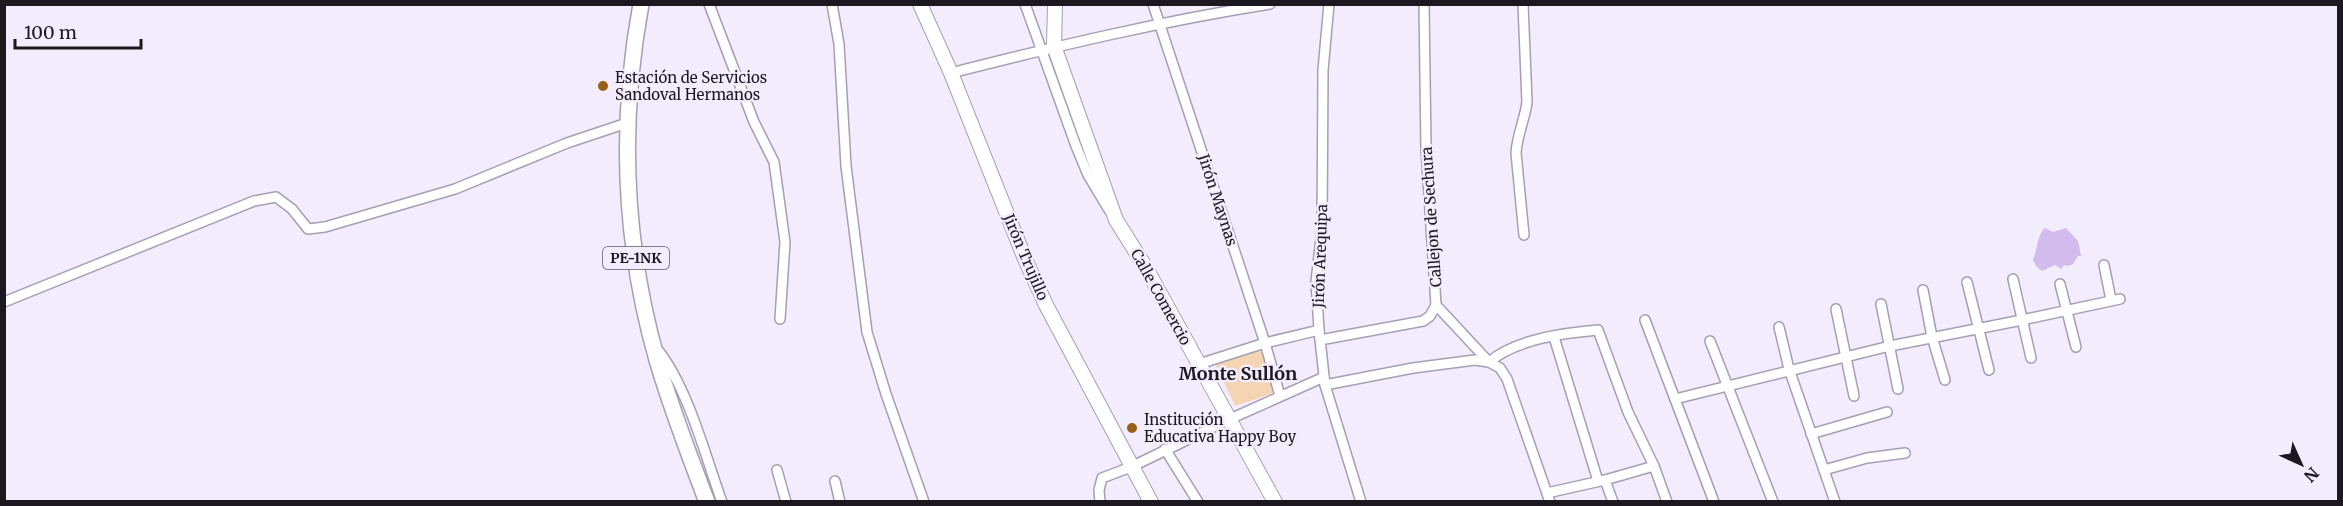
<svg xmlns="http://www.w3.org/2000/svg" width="2343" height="506" viewBox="0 0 2343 506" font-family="Merriweather,serif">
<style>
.green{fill:#f5d4b3}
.water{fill:#d1bced}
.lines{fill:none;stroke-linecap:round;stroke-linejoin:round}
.street-casing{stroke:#a69eb2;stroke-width:12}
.secondary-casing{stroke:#a69eb2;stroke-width:16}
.primary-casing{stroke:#a69eb2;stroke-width:18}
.street{stroke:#fff;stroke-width:9}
.secondary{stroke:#fff;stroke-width:14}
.primary{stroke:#fff;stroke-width:15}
.poi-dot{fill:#965f18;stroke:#f3ecfd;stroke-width:2}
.labels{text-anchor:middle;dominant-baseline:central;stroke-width:5;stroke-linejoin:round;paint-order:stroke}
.shield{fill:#f3ecfd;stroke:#5c5862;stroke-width:1.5}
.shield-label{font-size:14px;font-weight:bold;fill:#1b181f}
.poi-label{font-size:15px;fill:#1b181f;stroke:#f3ecfd;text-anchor:start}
.street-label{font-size:15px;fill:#1b181f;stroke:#f3ecfd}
.quarter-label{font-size:18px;font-weight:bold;fill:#1b181f;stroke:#f3ecfd}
</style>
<rect width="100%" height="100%" fill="#f3ecfd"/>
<!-- green -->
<polygon class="green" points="1254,350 1262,352 1273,390 1271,394 1235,406 1216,365 1218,362"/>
<!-- water -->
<path class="water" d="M2045,228L2053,232L2066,228L2078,241L2081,256H2078L2073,264L2068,266L2064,265L2061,269L2055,265L2042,271L2036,266L2033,259C2038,249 2037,235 2045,228Z"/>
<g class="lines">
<defs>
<g id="street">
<polyline points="709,4 754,122 774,162 785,242 780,319"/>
<polyline points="832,4 839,44 846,166 867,332 886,394 924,502"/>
<polyline points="1025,4 1076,146 1088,175 1109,210"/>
<polyline points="1153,4 1265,343 1280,396"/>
<polyline points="1329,4 1323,70 1322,229 1316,282 1319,330 1325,385 1361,502"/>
<polyline points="1424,4 1426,149 1436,305 1489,362 1500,368 1507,379 1550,502"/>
<path d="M1523,4L1527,102C1525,119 1517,135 1516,153L1524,235"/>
<path d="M951,73C1057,46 1162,21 1270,4"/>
<polyline points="2104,265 2111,300"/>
<polyline points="2013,279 2031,358"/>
<polyline points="1967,282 1989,370"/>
<polyline points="2060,284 2076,347"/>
<polyline points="1923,290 1932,337 1945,380"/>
<polyline points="4,302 254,201 276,197 292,209 308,229 325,227 455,189 567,143 627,123"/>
<polyline points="1881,304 1898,389"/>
<polyline points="1836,309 1854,396"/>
<polyline points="1645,320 1714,502"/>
<polyline points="1779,327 1789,369 1835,502"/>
<polyline points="1554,337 1598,481"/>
<polyline points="1320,340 1423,321 1430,316 1436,305"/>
<polyline points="1710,341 1773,502"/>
<path d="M658,350C688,388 705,455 722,502"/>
<polyline points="1199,364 1265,343 1319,330"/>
<path d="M1325,385L1413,368L1475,360L1489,362C1516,339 1564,333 1598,330L1628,412L1654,466L1667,502"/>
<polyline points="1675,399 1890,346 2022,320 2120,299"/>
<polyline points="1811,434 1887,412"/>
<polyline points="1165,449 1198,502"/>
<polyline points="777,470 786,502"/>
<polyline points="1824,470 1867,458 1905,453"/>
<polyline points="1605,480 1613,502"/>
<polyline points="835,481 840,502"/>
<polyline points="1547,493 1605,480 1654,466"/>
<polyline points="1100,502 1099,490 1102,478 1131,467 1230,419 1324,377"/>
</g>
<g id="secondary">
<polyline points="920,4 951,73 1025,259 1046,305 1151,502"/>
<polyline points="1055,4 1054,46 1116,220 1146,268 1275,502"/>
</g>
<path id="primary" d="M641,4C619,123 624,244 657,360C671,408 689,455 707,502"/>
</defs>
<!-- street casing -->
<use href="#street" class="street-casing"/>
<!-- secondary casing -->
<use href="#secondary" class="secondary-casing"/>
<!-- primary casing -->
<use href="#primary" class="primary-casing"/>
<!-- street -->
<use href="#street" class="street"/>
<!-- secondary -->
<use href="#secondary" class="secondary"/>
<!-- primary -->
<use href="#primary" class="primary"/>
</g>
<!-- markers -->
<g class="poi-dot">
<circle cx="603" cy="86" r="6"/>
<circle cx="1132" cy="428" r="6"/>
</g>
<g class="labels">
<!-- shield labels -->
<rect class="shield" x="603" y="247" width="66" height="22" rx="4.5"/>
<g class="shield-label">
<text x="636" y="258">PE-1NK</text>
</g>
<!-- poi labels -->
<g class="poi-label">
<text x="615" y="77">Estación de Servicios<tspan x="615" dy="17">Sandoval Hermanos</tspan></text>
<text x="1144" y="419">Institución<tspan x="1144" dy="17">Educativa Happy Boy</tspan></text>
</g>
<!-- street labels -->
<g class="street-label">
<text transform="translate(1218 200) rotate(72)">Jirón Maynas</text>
<text transform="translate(1431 217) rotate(-94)">Callejon de Sechura</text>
<text transform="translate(1320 256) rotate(-88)">Jirón Arequipa</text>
<text transform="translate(1026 257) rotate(67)">Jirón Trujillo</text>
<text transform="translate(1161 297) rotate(61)">Calle Comercio</text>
</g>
<!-- quarter labels -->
<g class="quarter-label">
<text x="1238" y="373">Monte Sullón</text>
</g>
</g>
<!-- border -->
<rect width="2343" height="506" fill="none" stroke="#1b181f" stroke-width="12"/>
<!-- north arrow -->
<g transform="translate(2301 464) rotate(135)" stroke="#f3ecfd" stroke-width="4.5" paint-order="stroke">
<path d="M0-4.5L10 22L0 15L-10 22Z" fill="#1b181f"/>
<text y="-9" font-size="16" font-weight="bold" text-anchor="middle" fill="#1b181f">N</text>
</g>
<!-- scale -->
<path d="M15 39v9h126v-9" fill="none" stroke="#1b181f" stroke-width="3"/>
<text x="24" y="39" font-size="18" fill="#1b181f" stroke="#f3ecfd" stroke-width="4.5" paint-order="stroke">100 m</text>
</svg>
